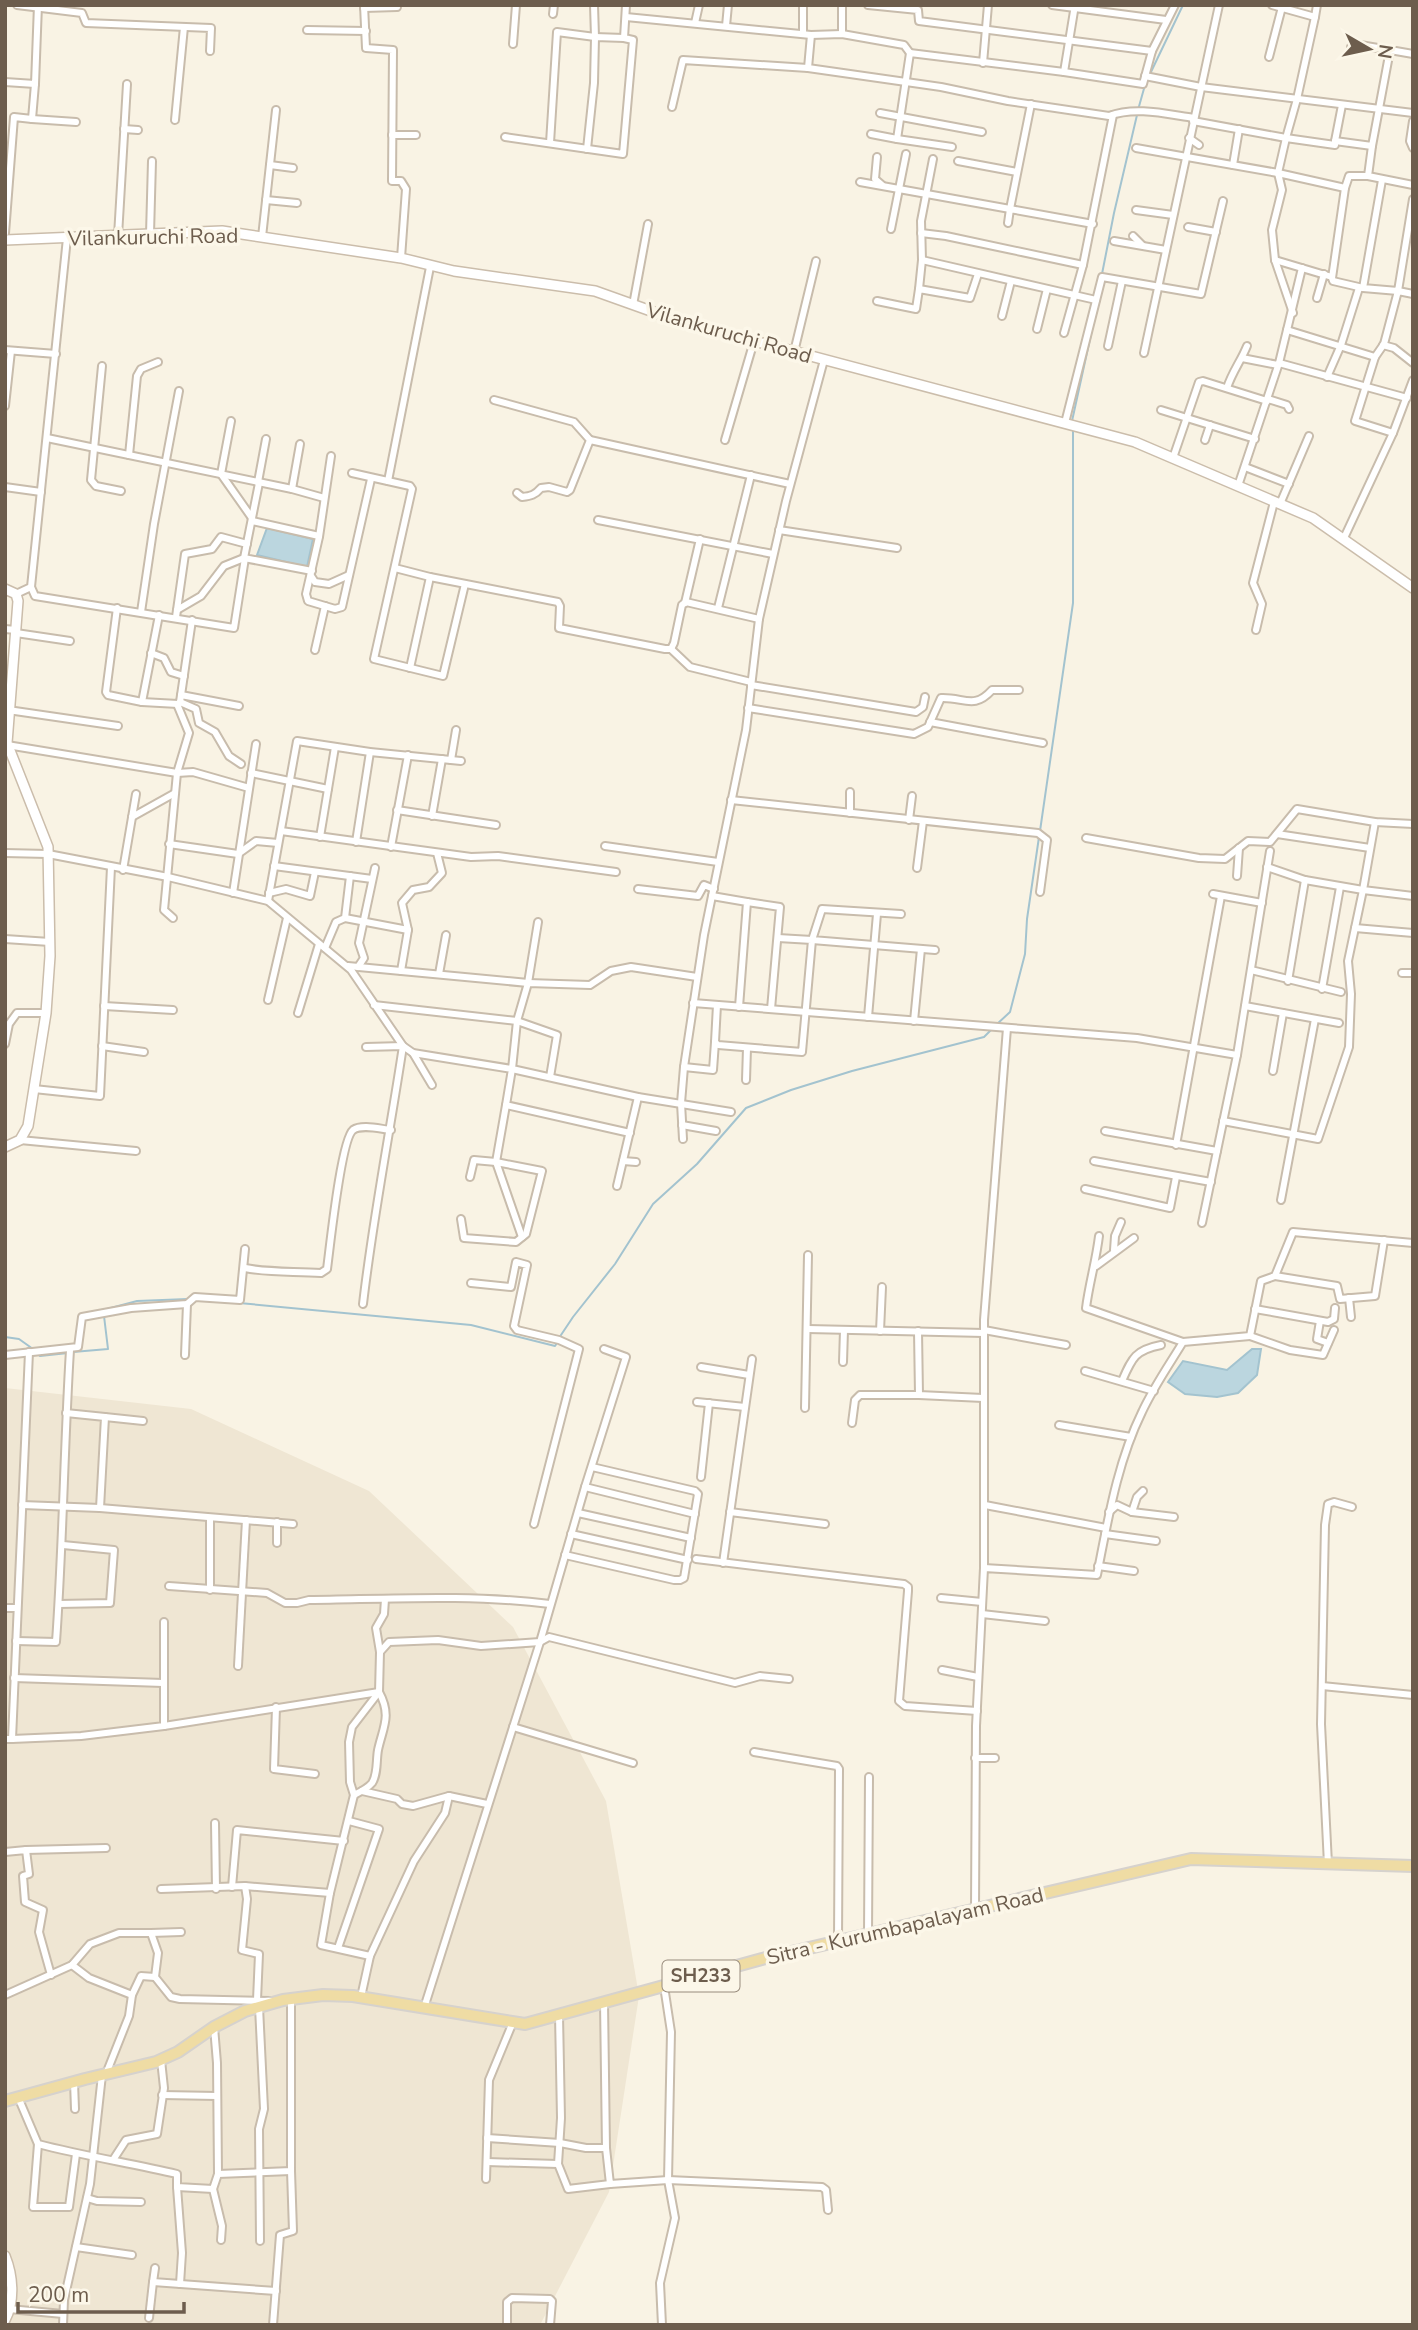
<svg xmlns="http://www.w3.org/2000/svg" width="1418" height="2330" viewBox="0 0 1418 2330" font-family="'Nunito Sans',sans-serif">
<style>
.residential{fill:#efe6d3}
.water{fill:#bbd6df;stroke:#a3c3cf;stroke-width:2}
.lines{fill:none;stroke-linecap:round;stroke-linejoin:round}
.stream{stroke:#a3c3cf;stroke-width:2}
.street-casing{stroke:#c8bcac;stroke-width:10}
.secondary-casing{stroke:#cbbdab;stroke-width:12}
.primary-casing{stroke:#d6d2cd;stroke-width:14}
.street{stroke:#fff;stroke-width:6}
.secondary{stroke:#fff;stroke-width:9}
.primary{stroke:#efdca4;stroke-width:10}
.labels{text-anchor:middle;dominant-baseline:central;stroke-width:7;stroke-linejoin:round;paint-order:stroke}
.shield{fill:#fcf7e9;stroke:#988b7c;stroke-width:2}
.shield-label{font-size:19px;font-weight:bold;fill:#6d5d4d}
.street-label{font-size:21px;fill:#6d5d4d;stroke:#fcf7e9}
</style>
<rect width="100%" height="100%" fill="#f9f3e4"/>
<!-- residential -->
<polygon class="residential" points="5,1388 191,1409 369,1491 513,1627 606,1801 639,1996 609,2192 540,2325 5,2325"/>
<!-- water -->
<g class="water">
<polygon points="267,528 313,539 307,567 257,555"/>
<polygon points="1252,1349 1261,1349 1257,1375 1238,1393 1217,1397 1185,1394 1168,1382 1183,1361 1227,1370"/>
</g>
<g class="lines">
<!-- stream -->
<g class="stream">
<polyline points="1150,74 1183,5"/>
<polyline points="1138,110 1145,85"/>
<polyline points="1102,274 1114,213 1137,115"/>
<polyline points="1072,421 1097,307"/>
<polyline points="1040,831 1073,603 1073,430"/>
<polyline points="996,1025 1010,1012 1025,954 1027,919 1039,837"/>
<polyline points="239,1303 471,1325 555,1346 557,1343"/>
<polyline points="107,1309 137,1301 188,1299"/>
<polyline points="5,1337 19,1339 33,1349"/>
<polyline points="559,1338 573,1317 615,1264 653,1204 697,1164 746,1108 791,1090 852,1071 984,1037 992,1029"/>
<polyline points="73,1352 108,1349 104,1316"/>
<polyline points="37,1353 40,1356 68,1353"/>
</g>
<defs>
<g id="street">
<polyline points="17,5 82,13 86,23 211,28 210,51"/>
<polyline points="364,5 366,48 393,50 392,181 401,181 406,189 401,258"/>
<polyline points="842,5 842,34"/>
<polyline points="868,5 918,10 919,21 1152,51"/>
<polyline points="1052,5 1166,20"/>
<polyline points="1075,5 1064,72 1143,84 1152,51 1175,5"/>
<polyline points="364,8 397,7"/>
<polyline points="553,14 554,5"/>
<polyline points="626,17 811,35 842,34 904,45 910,53"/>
<polyline points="1315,17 1317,5"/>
<polyline points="695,23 699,5"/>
<polyline points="726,26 728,5"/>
<polyline points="307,30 366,31"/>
<polyline points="803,34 803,5"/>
<path d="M811,35L808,68L941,87L1008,101L1109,116C1135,106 1166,114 1194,118"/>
<polyline points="513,44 516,5"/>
<polyline points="1390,50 1413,54"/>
<polyline points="1269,57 1282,7"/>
<polyline points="983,63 988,5"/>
<polyline points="1145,76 1201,87 1413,113"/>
<polyline points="5,82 35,84 38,5"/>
<polyline points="672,107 683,60 808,68"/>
<polyline points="880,113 982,132"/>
<polyline points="32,119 76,122"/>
<polyline points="175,120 184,27"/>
<polyline points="1193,121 1286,138 1297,99 1315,17 1272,5"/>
<polyline points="1413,121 1410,141 1413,148"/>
<polyline points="124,129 138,130"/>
<polyline points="871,134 897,139 910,53 1064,72"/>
<polyline points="392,135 416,135"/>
<polyline points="505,137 623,154 633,40 624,38 626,5"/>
<polyline points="1189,138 1199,145"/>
<polyline points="897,139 952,147"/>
<polyline points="1335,141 1342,105"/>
<polyline points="550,143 557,32 595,37 594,5"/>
<polyline points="1372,146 1368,176 1413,185"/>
<polyline points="1136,148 1278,173 1286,138 1335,145 1335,141 1372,146 1390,50 1354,44 1351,47"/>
<polyline points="587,149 594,83 595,37 624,38"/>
<polyline points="877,157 875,179 882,185"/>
<polyline points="958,161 1017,172"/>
<polyline points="270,165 293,168"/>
<polyline points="1233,165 1239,129"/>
<polyline points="1382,180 1363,288 1398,291 1413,199"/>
<polyline points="860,182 1010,209 1031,104"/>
<polyline points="266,200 297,203"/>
<polyline points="1136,210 1173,215"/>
<polyline points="1008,223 1010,209 1093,224"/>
<polyline points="1188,227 1216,232"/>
<polyline points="891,229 906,154"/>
<polyline points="5,233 14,117 32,119 35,84"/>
<polyline points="921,233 946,236 1083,265"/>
<polyline points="150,234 152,161"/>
<polyline points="118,236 127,84"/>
<polyline points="1133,236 1142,245"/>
<polyline points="262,237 276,110"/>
<polyline points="1114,241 1166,250"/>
<polyline points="922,260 1096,300"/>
<polyline points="1275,260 1332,277"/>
<polyline points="1363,288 1333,281 1332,278 1345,188 1349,176 1368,176"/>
<polyline points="919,289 922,260 921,221 933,159"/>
<polyline points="1317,298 1324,274"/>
<polyline points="877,301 916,309 919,289 970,298 978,274"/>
<polyline points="633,305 648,224"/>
<polyline points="1293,313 1275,260 1272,230 1282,190 1278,173 1345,188"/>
<polyline points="1002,316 1011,281"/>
<polyline points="1037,329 1047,289"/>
<polyline points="1287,330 1302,268"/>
<polyline points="1064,333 1083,265 1113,115"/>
<polyline points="1383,345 1394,348 1413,363"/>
<polyline points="1108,346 1122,281"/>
<polyline points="5,350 56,354"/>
<polyline points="794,352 816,261"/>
<polyline points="1144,353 1219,5"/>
<polyline points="1242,358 1278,365"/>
<polyline points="1279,363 1407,398"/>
<polyline points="102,366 91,480 96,486 121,491"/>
<polyline points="1327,377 1341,345 1359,288"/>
<path d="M1227,388C1232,372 1241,361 1247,346"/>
<polyline points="1268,399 1287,405 1289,409"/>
<path d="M494,400L574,422L590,440L570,490L567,492L549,487L541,488C535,495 531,496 522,497L517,493"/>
<polyline points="5,406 11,351"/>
<polyline points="1161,410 1255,439"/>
<polyline points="231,421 221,474 252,518"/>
<polyline points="1065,423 1102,277 1201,294 1223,201"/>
<polyline points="1393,433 1413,380"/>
<polyline points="47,438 292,489 324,498"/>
<polyline points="590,440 790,484"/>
<polyline points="725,440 754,341"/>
<polyline points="1205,440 1210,425"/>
<polyline points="129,455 137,376 141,369 158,362"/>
<polyline points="331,456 319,537 306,594 308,601 335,609 342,607 371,479"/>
<polyline points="1173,458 1199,382 1203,381 1267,401"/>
<polyline points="1245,467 1289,484"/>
<polyline points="352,473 410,486 412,489 374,659 443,676 465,584"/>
<polyline points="388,481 430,267"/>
<polyline points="258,482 266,439"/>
<polyline points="259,483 244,558 312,571"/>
<polyline points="1238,486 1279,363 1287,330 1375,357 1384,344 1398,291 1413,294"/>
<polyline points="5,487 41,492"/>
<polyline points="292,489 300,444"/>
<polyline points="1280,504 1309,436"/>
<polyline points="598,520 773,554"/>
<polyline points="252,521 319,536"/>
<polyline points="779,530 897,548"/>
<polyline points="1344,538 1393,433 1355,421 1375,357"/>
<polyline points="395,568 430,577 558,602 560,606 559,628 665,649 671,649 674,643 682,605 686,602 759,619"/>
<polyline points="311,576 315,582 329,584 349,575"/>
<polyline points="31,587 35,596 234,628 245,558"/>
<polyline points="16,594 31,587 67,238"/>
<polyline points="685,603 700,539"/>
<polyline points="117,608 106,692 108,695 142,702 178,704 180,702 192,620"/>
<polyline points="718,608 751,475"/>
<polyline points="177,610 201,596 224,566 244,558"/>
<polyline points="141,612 154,524 179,391"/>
<polyline points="176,617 185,554 212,549 221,537 247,544"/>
<polyline points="5,629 16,630"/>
<polyline points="1256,630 1262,604 1253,583 1274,502"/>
<polyline points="16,633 70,641"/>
<polyline points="671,649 690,667 751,682 751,685 916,712 923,707 925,697"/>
<polyline points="315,650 325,606"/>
<polyline points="151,653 164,658 171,672 184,676"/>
<polyline points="410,668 430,577"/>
<polyline points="181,695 239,706"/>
<polyline points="142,702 159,615"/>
<polyline points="180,702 196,709 199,723 215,732 229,756 241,764"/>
<path d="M748,708L914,734L928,727L941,698C964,697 974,710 992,690H1019"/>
<polyline points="8,710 118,726"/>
<polyline points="930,722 1043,743"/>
<polyline points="7,745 177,773 193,772 249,788"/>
<polyline points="451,760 456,730"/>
<polyline points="251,773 328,789"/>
<polyline points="731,800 1038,833 1047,840 1040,892"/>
<polyline points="397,810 496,825"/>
<polyline points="850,813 850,792"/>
<polyline points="432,816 442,759"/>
<polyline points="132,817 175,793"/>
<polyline points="909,820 912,796"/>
<polyline points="1375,822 1363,890 1413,896"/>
<polyline points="281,831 471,857 498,856 616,872"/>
<polyline points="1277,834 1370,848"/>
<polyline points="320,837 335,747"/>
<polyline points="1086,838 1199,858 1225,859 1248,841 1270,842 1297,809 1375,822 1413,824"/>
<polyline points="356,842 370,752"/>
<polyline points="169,844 238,854 256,841 278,843"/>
<polyline points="605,846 718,862"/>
<polyline points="391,847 408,755"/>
<path d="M5,853L48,854L168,877L268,901L351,970L403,1046C390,1132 373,1217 363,1304"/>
<polyline points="274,866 372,879"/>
<polyline points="917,868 923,821"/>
<polyline points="123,870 136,794"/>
<polyline points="1237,876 1239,848"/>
<polyline points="638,889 698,896 704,885 714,889"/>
<polyline points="233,893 256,744"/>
<polyline points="269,893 286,889 310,896 315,872"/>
<polyline points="1213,894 1262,903"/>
<polyline points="712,896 747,902 739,1007"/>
<polyline points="268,901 297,741 370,752 461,761"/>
<polyline points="747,902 780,907 771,1009"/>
<polyline points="901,914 822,909 812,940 935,950"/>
<polyline points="173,918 164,910 177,773 189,733 177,704"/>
<polyline points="345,918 408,930"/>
<polyline points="1355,928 1413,933"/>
<polyline points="5,939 50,942"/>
<polyline points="325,948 336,922 345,918 350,876"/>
<polyline points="348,966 528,983 538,922"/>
<polyline points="358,967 364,958 359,943 375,868"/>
<polyline points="1251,970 1341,992"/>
<polyline points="401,971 408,930 402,903 413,890 429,887 442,873 437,853"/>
<polyline points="1402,973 1413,973"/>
<polyline points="439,974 446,935"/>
<polyline points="1288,981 1305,880"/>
<polyline points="1322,989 1340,887"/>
<polyline points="268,1000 287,918"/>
<polyline points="693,1003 1137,1038 1237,1055"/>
<polyline points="374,1005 517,1021 512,1069 638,1097 731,1112"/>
<polyline points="717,1005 715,1042 718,1045 802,1052 812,940 778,938"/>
<polyline points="104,1006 173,1010"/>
<polyline points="1245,1006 1339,1023"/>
<polyline points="298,1013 319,944"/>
<polyline points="868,1017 877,914"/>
<polyline points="914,1021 921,949"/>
<polyline points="5,1044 9,1024 17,1013 46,1013"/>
<polyline points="102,1046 144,1052"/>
<polyline points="366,1047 403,1046 413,1053 512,1069 506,1105 630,1133"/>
<polyline points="413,1053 432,1085"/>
<polyline points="684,1067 713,1070 715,1042"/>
<polyline points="1273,1071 1283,1013"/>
<polyline points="550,1077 557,1035 517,1021 528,983 590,985 611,971 631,967 697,977"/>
<polyline points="746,1080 747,1048"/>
<polyline points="34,1089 100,1096 111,867"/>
<polyline points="506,1105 496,1162 522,1237"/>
<polyline points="1223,1121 1318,1139 1349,1047 1351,994 1348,961 1363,890 1305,880 1267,867"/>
<polyline points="682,1125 716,1131"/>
<polyline points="1105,1131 1217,1151"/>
<polyline points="683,1139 681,1103 684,1067 704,935 746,730 759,619 786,501 824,360"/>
<polyline points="20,1140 136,1151"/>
<polyline points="1176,1145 1221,896"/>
<polyline points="623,1161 636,1162"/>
<polyline points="1094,1161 1211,1182"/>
<polyline points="617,1186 638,1097"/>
<polyline points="1085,1189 1170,1208 1176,1177"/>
<polyline points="1281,1200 1315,1019"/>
<polyline points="461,1219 464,1238 516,1242 526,1234 542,1171 496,1162 474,1160 470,1177"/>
<polyline points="1202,1223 1237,1055 1270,851"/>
<path d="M1099,1236C1096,1261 1089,1284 1086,1308L1183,1342"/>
<polyline points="1114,1250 1115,1236 1121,1222"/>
<polyline points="1096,1266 1134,1238"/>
<path d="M245,1268C271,1273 295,1271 321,1273L327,1269C330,1247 341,1140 353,1130C362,1124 380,1129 391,1130"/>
<polyline points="1275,1276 1337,1286 1340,1299 1375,1296 1384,1240"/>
<polyline points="471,1283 511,1287 516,1262 527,1265 514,1326 517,1330 559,1340 579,1349 534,1524"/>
<polyline points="1349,1298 1351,1317"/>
<polyline points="1255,1309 1328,1322 1334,1319 1335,1308"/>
<polyline points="1320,1321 1317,1339 1328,1343"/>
<polyline points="808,1329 984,1333"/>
<polyline points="984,1330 1066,1345"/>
<polyline points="880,1331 882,1287"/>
<polyline points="918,1331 919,1395 983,1398"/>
<polyline points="1250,1336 1290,1350 1323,1355 1334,1330"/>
<polyline points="5,1355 78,1347 82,1317 131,1308 187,1304 195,1297 240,1300 245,1249"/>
<polyline points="185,1355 187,1304"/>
<polyline points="843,1362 844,1330"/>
<polyline points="701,1367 749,1375"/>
<polyline points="1085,1371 1154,1391"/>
<path d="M1122,1381C1132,1358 1135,1350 1161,1345"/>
<polyline points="697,1402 745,1407"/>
<polyline points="805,1408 808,1255"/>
<polyline points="66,1413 105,1417 100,1508"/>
<polyline points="105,1417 143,1421"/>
<polyline points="852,1423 855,1400 860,1395 919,1395"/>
<polyline points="1059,1425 1131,1437"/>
<polyline points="701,1477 709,1403"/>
<polyline points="585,1487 695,1514"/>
<polyline points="22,1505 100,1508 293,1524"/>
<polyline points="985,1505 1106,1528"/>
<polyline points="730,1512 825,1524"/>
<polyline points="1109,1512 1117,1505 1132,1512 1174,1517"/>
<polyline points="1132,1512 1137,1497 1143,1491"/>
<polyline points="578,1513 691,1538"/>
<polyline points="571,1534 688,1560"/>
<polyline points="1105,1534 1156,1541"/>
<polyline points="277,1543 277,1522"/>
<polyline points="565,1555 674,1580 680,1580 684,1578 698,1494 695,1491 592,1467"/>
<polyline points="696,1559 904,1584 908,1587 908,1591 899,1701 905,1706 977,1711"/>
<polyline points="723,1563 752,1359"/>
<polyline points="1098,1566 1134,1571"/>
<polyline points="984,1568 984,1320 1007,1028"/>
<path d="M169,1586L267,1593L285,1603H297L309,1600C389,1599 470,1594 550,1604"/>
<polyline points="210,1590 210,1518"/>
<polyline points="941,1598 982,1602"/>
<polyline points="59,1604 110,1603 114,1550 63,1545"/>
<polyline points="5,1608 17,1608"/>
<polyline points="982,1614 1045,1621"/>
<path d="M16,1641L56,1642C63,1544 64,1447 70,1350"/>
<polyline points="380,1652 389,1642 438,1640 481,1646 540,1642 549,1637 735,1683 760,1676 789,1679"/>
<polyline points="238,1666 246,1520"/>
<polyline points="942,1670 978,1677"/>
<polyline points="14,1678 163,1683"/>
<polyline points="1322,1686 1413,1695"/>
<polyline points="276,1707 274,1769 315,1774"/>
<path d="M164,1726L379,1692C392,1716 383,1727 378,1750C376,1761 378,1774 372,1783C368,1788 360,1792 354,1795"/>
<polyline points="513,1727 633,1763"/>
<polyline points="5,1739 12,1739 29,1352"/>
<polyline points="12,1739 81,1736 164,1726 164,1622"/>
<polyline points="754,1752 837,1766 839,1769 838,1941"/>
<polyline points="975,1758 995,1758"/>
<polyline points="362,1791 397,1799 402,1804 413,1806 449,1796 487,1804"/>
<polyline points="215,1823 216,1889"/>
<polyline points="26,1850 106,1848"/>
<polyline points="5,1852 26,1850 29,1874 23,1876 25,1902 43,1910 39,1932 51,1975"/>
<polyline points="1328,1864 1321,1724 1325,1525 1328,1504 1334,1502 1352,1507"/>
<polyline points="245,1886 247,1899 242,1950 259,1954 257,2000"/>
<polyline points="232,1887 237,1830 344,1841"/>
<polyline points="161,1889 245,1886 330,1893"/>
<path d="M975,1910L976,1726L984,1568L1097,1575C1108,1520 1117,1463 1142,1412C1153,1388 1169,1365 1183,1342L1250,1336L1261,1281L1275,1276L1293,1232L1413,1243"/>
<polyline points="151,1933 181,1932"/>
<polyline points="868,1935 869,1777"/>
<polyline points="338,1948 379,1829 349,1821"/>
<polyline points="370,1956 414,1861 445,1813 449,1796"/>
<polyline points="72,1965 89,1978 132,1995"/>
<polyline points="5,1995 72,1965 90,1944 119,1933 151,1933 158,1953 155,1977 171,1997 180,1999 271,2001"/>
<polyline points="361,1997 370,1956 321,1945 330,1893 354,1795 350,1782 349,1742 352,1727 379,1692 380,1652 376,1628 384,1614 385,1599"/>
<polyline points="604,2002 606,2148 610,2184 668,2180 822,2187 826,2190 828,2210"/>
<polyline points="259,2007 264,2109 259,2129 260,2241"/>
<polyline points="424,2008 540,1642 585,1487 626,1357 604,1349"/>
<polyline points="559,2015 561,2118 558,2164 568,2189 610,2184"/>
<polyline points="214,2027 217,2063 218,2174"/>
<polyline points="106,2074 129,2016 132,1995 141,1976 155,1977"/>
<polyline points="74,2082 75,2109"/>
<polyline points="162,2095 217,2096"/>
<path d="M18,2097L38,2144C84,2156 130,2163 177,2174V2187L213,2189L218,2174L291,2171V1999"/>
<polyline points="487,2138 560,2143 586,2148 606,2148"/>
<polyline points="38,2144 33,2207 69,2207 76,2154"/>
<polyline points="113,2160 126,2140 157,2134 164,2088 161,2060"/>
<polyline points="487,2162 558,2164"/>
<polyline points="486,2179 489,2080 513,2022"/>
<polyline points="177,2187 182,2253 180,2284"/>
<polyline points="213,2189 222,2226 221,2240"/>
<polyline points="87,2198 97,2201 141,2202"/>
<polyline points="76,2247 132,2255"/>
<polyline points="155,2268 153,2282 276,2291"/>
<polyline points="9,2309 63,2314"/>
<polyline points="149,2318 153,2282"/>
<polyline points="63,2325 64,2300 90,2184 102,2075"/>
<polyline points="273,2325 280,2235 293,2231 291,2171"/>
<polyline points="507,2325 507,2302 512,2298 550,2299 552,2301 550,2325"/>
<polyline points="662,2325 660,2283 675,2218 668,2180 671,2032 664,1986"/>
</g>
<g id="secondary">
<polyline points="5,240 222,231 401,258 454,271 595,291 679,321 1135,442 1313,518 1413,588"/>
<polyline points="5,589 16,594 18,601 7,743 48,847 50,956 46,1013 28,1126 20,1140 5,1147"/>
<path d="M5,2256C13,2276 15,2301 5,2320"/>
</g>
<polyline id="primary" points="5,2101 85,2079 156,2062 178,2052 214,2027 245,2011 283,2000 323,1995 353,1996 525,2024 762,1959 1191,1859 1413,1866"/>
</defs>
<!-- street casing -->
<use href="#street" class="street-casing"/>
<!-- secondary casing -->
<use href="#secondary" class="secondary-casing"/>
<!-- primary casing -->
<use href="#primary" class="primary-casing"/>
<!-- street -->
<use href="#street" class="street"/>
<!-- secondary -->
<use href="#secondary" class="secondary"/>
<!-- primary -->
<use href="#primary" class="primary"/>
</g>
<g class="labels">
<!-- shield labels -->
<rect class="shield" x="662.5" y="1960.5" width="77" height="31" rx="5"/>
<g class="shield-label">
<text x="701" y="1976">SH233</text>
</g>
<!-- street labels -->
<g class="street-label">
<text transform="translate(153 237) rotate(-1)">Vilankuruchi Road</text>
<text transform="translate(729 333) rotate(16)">Vilankuruchi Road</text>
<text transform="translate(905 1926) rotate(-13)">Sitra - Kurumbapalayam Road</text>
</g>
</g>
<!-- border -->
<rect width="1418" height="2330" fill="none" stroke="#6d5d4d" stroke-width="14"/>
<!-- north arrow -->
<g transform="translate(1369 49) rotate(99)" stroke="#fcf7e9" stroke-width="5" paint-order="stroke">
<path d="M0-5L12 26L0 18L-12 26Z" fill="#6d5d4d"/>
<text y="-10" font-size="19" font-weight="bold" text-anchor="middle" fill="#6d5d4d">N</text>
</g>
<!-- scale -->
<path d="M18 2302v10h166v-10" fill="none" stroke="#6d5d4d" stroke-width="3.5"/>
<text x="28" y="2302" font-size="21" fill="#6d5d4d" stroke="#fcf7e9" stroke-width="5" paint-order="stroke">200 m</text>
</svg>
